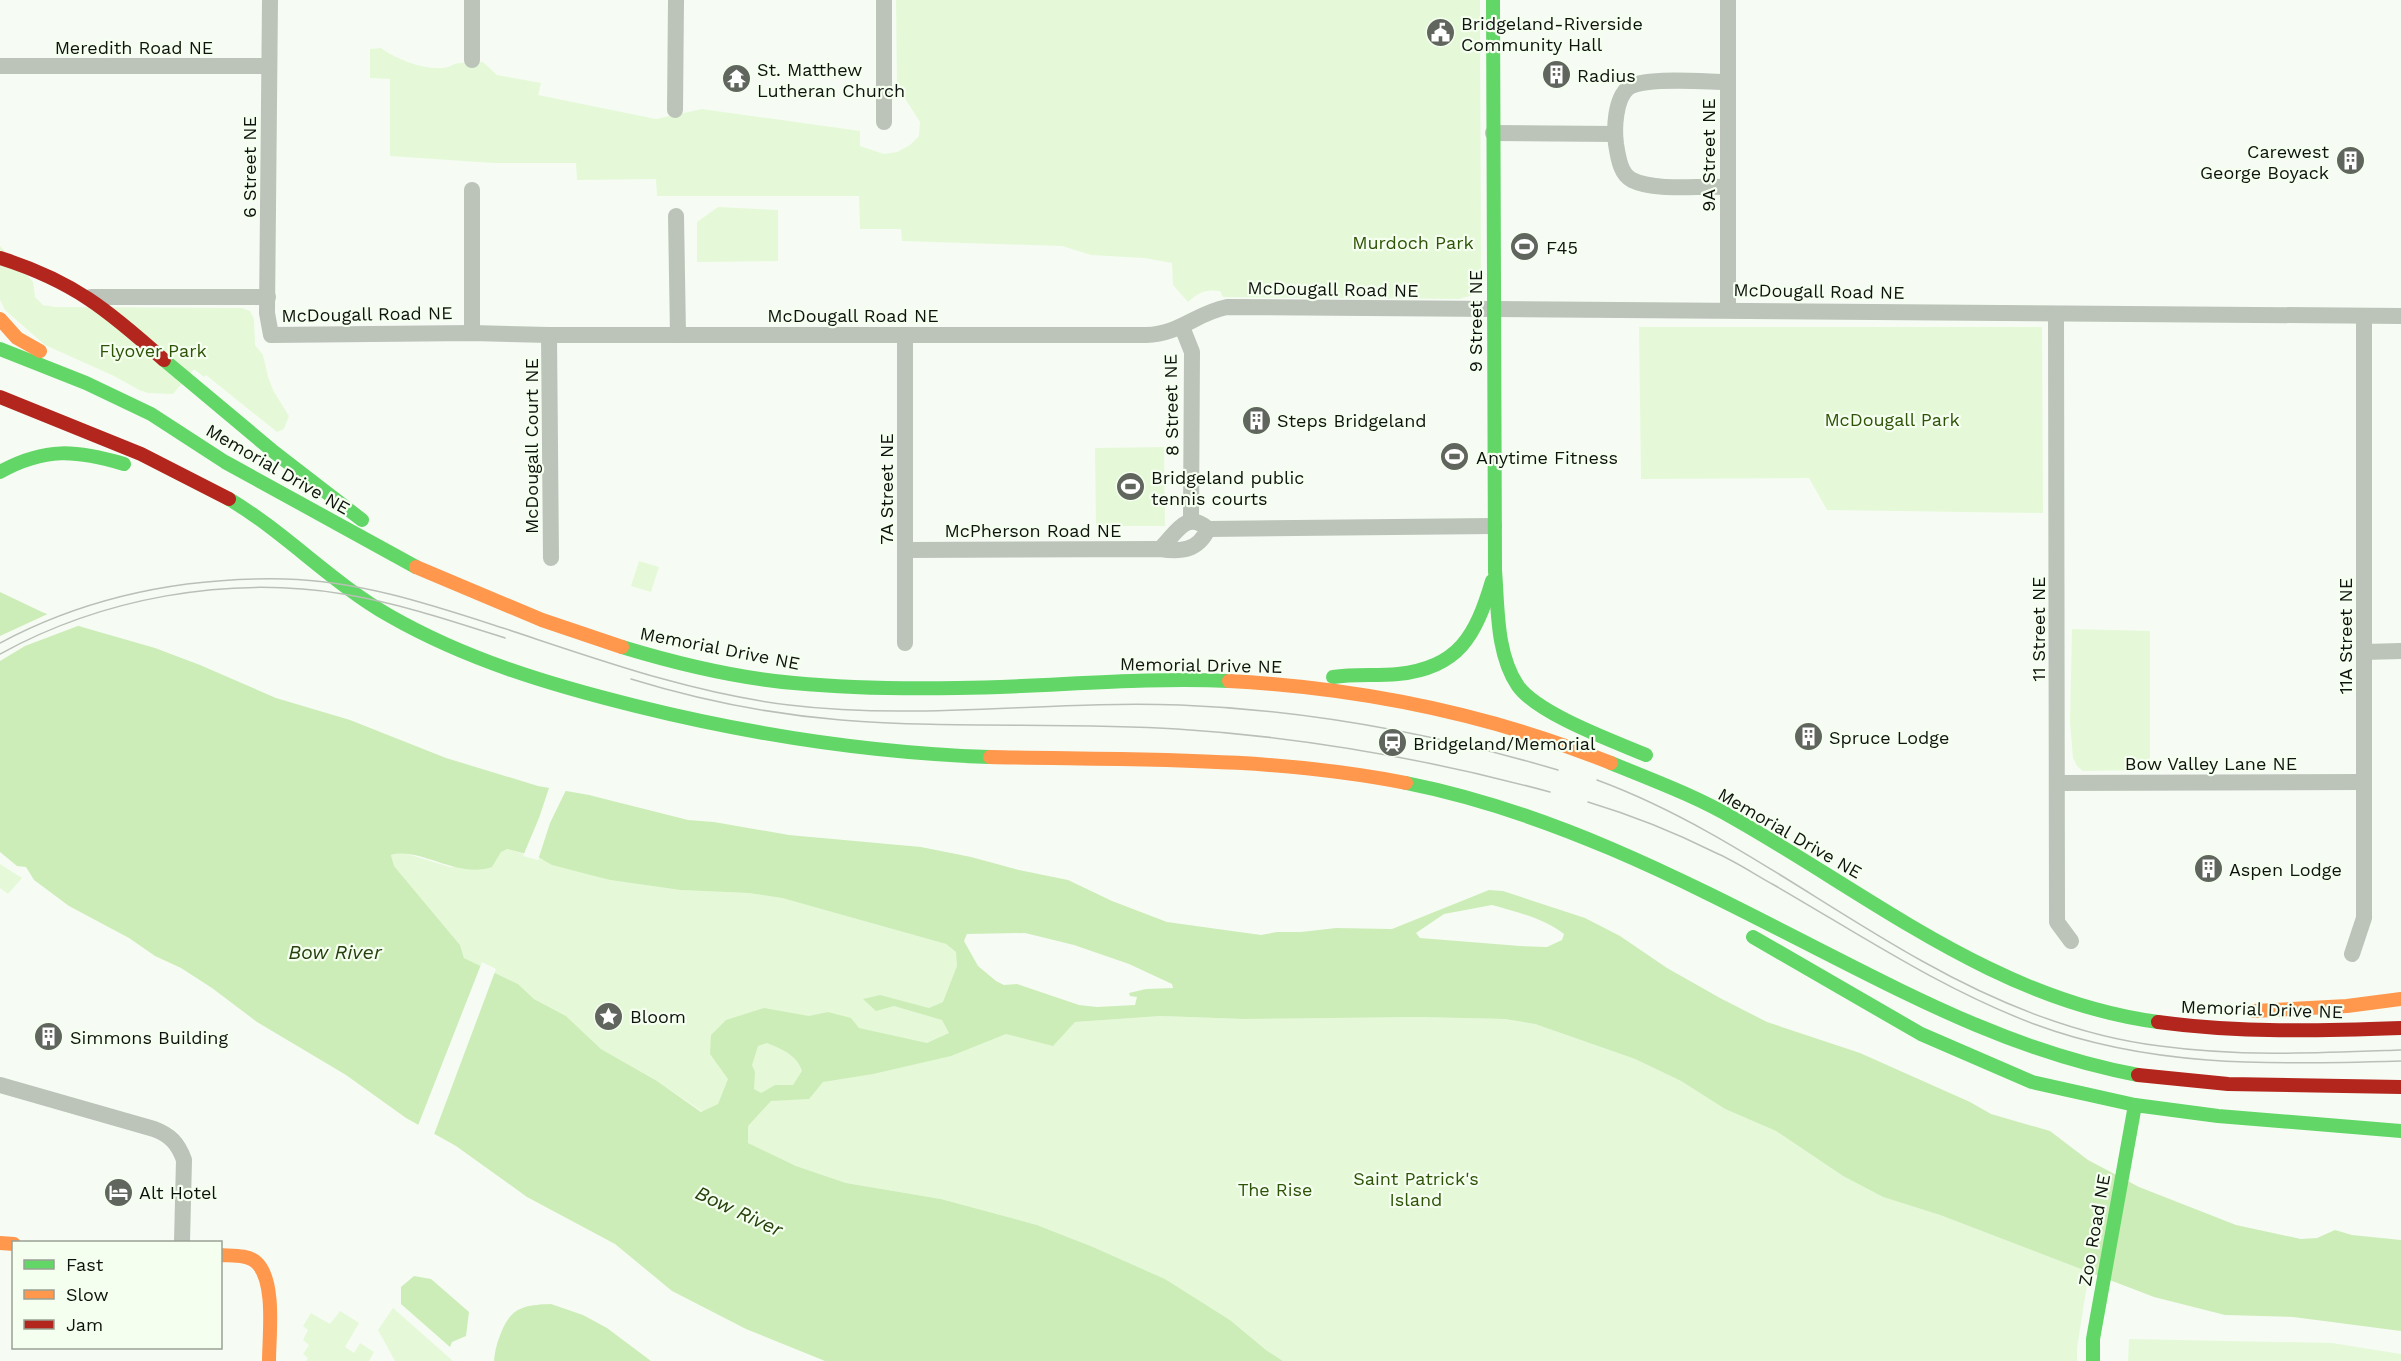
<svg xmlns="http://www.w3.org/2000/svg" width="2401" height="1361" viewBox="0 0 2401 1361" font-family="'Work Sans',sans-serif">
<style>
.green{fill:#e5f9d8}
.water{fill:#cdedb8;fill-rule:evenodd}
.pier{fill:#f6fcf4}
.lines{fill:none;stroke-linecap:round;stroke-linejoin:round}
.street{stroke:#bcc3b8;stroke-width:16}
.fast{stroke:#63d668;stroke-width:14}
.slow{stroke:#ff974d;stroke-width:14}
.jam{stroke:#b3261e;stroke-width:14}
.tram{stroke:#bac0b7;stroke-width:1.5}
.labels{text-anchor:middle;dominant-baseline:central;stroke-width:4.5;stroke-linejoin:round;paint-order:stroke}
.poi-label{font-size:18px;fill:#0f130d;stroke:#f5fff0;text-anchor:start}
.street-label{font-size:18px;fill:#0f130d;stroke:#f5fff0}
.park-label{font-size:18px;fill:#2e5306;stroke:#f5fff0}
.water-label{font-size:20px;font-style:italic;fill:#26400e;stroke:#f5fff0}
</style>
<rect width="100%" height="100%" fill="#f6fcf4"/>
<!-- green -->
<g class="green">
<path d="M896,0H1480L1481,286L1470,296L1459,299L1223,297L1220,291C1206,289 1199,292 1188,302L1173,285L1172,263L1144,258L1091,255L1062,246L902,241L901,229H860L859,196H657L656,179L577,180L576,163H493L390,156V79L370,78V49L381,48C398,60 421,69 442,68C449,68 454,63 460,63C468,62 475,63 483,62L497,75L541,83L538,95L656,119L702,109L860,131V146L884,154L897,152L910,145L919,136L920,122L897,86Z"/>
<polygon points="718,207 778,210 778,261 697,262 697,222"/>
<polygon points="0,246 33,282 35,297 43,305 55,307 242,308 250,311 254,319 255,345 263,355 268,377 274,392 289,416 284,429 277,432 206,375 204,377 194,369 173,394 148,393 139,390 114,376 45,345 5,310 0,300"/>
<polygon points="1639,327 2042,327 2043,513 1827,510 1809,478 1641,479"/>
<polygon points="1164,447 1165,526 1096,526 1095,448"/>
<polygon points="639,561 659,567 651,592 631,586"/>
<polygon points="2072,629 2150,631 2150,770 2083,771 2077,766 2073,758 2070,722"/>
<polygon points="507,849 610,880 680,890 748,893 782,898 946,944 1019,1002 1075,1022 1162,1016 1243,1019 1418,1017 1505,1019 1535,1024 1635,1059 1681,1081 1725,1109 1776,1131 1843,1176 1883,1197 1940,1215 2089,1272 2077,1348 2077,1361 1283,1361 1266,1350 1230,1320 1165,1279 1093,1247 1037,1225 941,1199 846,1183 796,1166 756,1148 657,1081 601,1049 566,1016 534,999 518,984 464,958 460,945 394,866 391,855 401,852 450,867 492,867 501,851"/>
<polygon points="0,864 22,878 8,894 0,888"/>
<polygon points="393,1308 453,1361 395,1361 378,1330"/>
<polygon points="340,1311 359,1323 345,1347 354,1353 360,1343 374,1352 369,1361 306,1361 308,1358 303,1354 309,1345 303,1340 308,1330 303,1326 311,1313 330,1324"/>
<polygon points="2129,1339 2332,1343 2401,1354 2401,1361 2128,1361"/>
</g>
<!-- water -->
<g class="water">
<path d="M0,592L42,612L82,627L155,648L200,665L276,698L350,720L446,758L538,786L589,795L688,820L714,822L789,835L921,847L971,857L1019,870L1068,880L1112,901L1167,922L1261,935L1277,932H1301L1336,928L1392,929L1489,890L1503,891L1585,918L1620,936L1667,968L1720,998L1767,1022L1860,1053L1970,1102L1991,1114L2050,1131L2088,1160L2139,1187L2236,1225L2301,1239L2317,1238L2335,1230L2352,1235L2401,1240V1331L2293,1317L2225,1315L2154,1297L1940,1215L1883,1197L1843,1176L1776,1131L1725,1109L1681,1081L1635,1059L1535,1024L1505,1019L1419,1017L1243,1019L1161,1016L1075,1022L1053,1046L1006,1034L951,1056L873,1074L823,1082L809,1099L771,1101L748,1126V1143L796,1166L846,1183L941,1199L1037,1225L1093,1247L1165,1279L1230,1320L1266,1350L1283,1361H825L746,1329L672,1291L615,1244L527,1197L456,1146L406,1118L346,1075L257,1022L212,988L181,968L155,956L129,938L69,906L34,880L26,867L17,866L0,852ZM507,849L538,857L552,865L610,880L680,890L748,893L782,898L946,944L956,952L957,966L943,1002L929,1008L880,995L863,999L876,1011L894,1006L942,1020L949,1033L927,1043L859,1028L851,1018L828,1012L809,1016L764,1008L726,1020L711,1035L710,1054L728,1079L718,1104L701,1112L657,1081L601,1049L566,1016L534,999L518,984L464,958L460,945L394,866L391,855C419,846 457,879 492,867L501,852ZM1492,905C1516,912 1544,918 1564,934L1562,940L1547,947L1520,946L1420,938L1416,933L1444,914ZM1025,933L1074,945L1129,964L1172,984L1173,988L1146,989L1129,993L1130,996L1137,997L1135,1005L1097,1007L1079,1005L1017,984L1004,985L996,981L978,966L964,941L967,934ZM767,1043C782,1049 797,1055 802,1071L793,1085H775L761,1093L754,1089L755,1072L752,1065L758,1046Z"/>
<polygon points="414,1276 431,1279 469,1312 466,1336 452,1342 450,1347 401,1304 401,1287"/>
<path d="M551,1304L583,1315L607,1328L651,1361H494C495,1350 497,1343 501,1333C511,1307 524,1305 551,1304Z"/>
</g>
<!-- pier -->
<g class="pier">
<polygon points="52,612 83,624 25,646 0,661 0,636"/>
<polygon points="550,785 567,788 550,823 538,860 523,856 539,818"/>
<polygon points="482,962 496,969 433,1137 417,1128"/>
</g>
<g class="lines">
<!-- street -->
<g class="street">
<path d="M270,0L267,313L271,335L472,333L549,335H1146C1180,334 1196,313 1227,307L2401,316"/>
<polyline points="884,0 884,122"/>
<polyline points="472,60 472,0"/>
<polyline points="0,66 269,66"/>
<polyline points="675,110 676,0"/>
<polyline points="1493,133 1615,134"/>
<path d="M1727,187C1700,185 1656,192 1632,180C1620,174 1618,156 1616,144C1614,129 1615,99 1628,88C1643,76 1707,82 1728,82"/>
<polyline points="676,216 678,335"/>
<polyline points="91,297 268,297"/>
<polyline points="1728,309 1728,0"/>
<polyline points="2056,314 2057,922 2071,941"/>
<polyline points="1182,327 1192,352 1191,520"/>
<polyline points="472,333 472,190"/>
<polyline points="549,335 551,558"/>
<path d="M1160,549C1176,534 1186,509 1208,529L1494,526"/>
<path d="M906,550L1160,549C1181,552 1198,551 1208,529"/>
<polyline points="905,643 905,335"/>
<polyline points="2364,652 2401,651"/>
<polyline points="2058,783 2364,782"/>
<polyline points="2352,954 2364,918 2364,316"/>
<path d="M0,1085L154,1129C170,1135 178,1143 184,1160L182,1242"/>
</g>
<!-- fast -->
<g class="fast">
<polyline points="1493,0 1495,570"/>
<polyline points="0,349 86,383 151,414 225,462 416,567"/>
<polyline points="164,360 274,452 362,520"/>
<path d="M0,472C45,447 76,450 124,464"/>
<path d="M229,499C286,533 332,583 390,616C467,660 551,685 636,706C753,735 870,753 990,757"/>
<path d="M1495,570C1498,607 1496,654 1518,686C1538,714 1613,741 1646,755"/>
<path d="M622,647C678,664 736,678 794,683C847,688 905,689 958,688C1048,687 1139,677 1229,681"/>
<path d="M1333,677C1355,674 1376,676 1398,674C1459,668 1476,635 1492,581"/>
<path d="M1611,763C1652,780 1696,796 1735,819C1871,896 1998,1001 2158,1022"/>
<path d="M1406,783C1552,812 1683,880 1814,947C1920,1001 2020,1053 2138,1075"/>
<polyline points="1753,937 1921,1034 2032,1082 2135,1105"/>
<polyline points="2093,1361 2093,1339 2135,1105 2218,1116 2401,1131"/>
</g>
<!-- slow -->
<g class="slow">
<polyline points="0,319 17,338 40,351"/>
<polyline points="416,567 542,620 622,647"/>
<path d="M1229,681C1360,688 1489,714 1611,763"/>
<path d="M990,757C1129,760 1269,756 1406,783"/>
<polyline points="2254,1011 2347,1006 2401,999"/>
<polyline points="0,1243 14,1244"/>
<path d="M220,1255C231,1256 248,1254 257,1263C276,1282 269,1336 269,1361"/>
</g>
<!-- jam -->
<g class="jam">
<path d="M0,258C73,281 108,310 164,360"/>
<polyline points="0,397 141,454 229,499"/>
<path d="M2158,1022C2239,1033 2319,1031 2401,1028"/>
<polyline points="2138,1075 2228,1084 2401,1087"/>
</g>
<!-- tram -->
<g class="tram">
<path d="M0,643C88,596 186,577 285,579C361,581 432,605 503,628C597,659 690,693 789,705C919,721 1050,700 1180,705C1308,710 1436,734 1558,770"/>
<path d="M0,654C102,598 227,575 343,594C398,603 452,621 505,638"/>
<path d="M631,679C699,700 769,714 841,720C953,729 1066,722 1177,729C1304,737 1428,759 1550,792"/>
<path d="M1597,780C1714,823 1814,901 1922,961C1995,1002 2077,1036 2160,1046C2241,1057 2320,1053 2401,1050"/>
<path d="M1588,802C1631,815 1674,832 1714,852C1735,861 1754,874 1774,885C1859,934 1941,989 2034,1024C2155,1069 2274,1064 2401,1061"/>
</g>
</g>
<!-- icons -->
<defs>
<symbol id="civic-disc" viewBox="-11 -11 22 22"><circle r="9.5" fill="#60655e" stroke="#f5fff0"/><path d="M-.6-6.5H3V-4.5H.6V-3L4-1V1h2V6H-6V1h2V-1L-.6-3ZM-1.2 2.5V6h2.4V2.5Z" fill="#fff"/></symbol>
<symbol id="building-disc" viewBox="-11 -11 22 22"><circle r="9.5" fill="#60655e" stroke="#f5fff0"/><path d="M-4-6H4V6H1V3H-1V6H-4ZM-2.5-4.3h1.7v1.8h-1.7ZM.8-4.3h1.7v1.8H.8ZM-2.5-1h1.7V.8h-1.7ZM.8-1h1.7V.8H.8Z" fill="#fff"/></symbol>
<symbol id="temple-disc" viewBox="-11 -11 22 22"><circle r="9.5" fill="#60655e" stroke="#f5fff0"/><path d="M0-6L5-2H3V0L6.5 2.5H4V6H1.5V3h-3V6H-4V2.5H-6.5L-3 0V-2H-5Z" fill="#fff"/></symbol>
<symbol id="stadium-disc" viewBox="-11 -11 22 22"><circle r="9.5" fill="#60655e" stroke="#f5fff0"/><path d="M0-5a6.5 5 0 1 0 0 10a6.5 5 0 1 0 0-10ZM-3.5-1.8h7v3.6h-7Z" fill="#fff"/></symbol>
<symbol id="station-disc" viewBox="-11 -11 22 22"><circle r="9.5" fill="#60655e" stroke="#f5fff0"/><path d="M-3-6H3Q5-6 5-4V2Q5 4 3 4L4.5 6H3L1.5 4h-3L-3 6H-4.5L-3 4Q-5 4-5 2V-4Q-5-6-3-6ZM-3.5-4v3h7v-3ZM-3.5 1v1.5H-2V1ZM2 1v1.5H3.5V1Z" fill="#fff"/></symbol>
<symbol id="sight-disc" viewBox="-11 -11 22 22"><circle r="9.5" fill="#60655e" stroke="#f5fff0"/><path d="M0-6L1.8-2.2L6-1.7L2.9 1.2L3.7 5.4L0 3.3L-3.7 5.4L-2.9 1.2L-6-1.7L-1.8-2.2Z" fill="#fff"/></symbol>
<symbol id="hotel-disc" viewBox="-11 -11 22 22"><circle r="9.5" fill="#60655e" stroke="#f5fff0"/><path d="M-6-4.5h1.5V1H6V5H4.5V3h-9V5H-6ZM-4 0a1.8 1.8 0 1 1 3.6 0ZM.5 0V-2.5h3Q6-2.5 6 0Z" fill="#fff"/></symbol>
</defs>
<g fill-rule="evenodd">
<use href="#civic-disc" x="1424" y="16" width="33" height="33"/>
<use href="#building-disc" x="1540" y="58" width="33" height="33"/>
<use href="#temple-disc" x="720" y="62" width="33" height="33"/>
<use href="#building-disc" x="2334" y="144" width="33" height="33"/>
<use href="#stadium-disc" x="1508" y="230" width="33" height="33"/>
<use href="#building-disc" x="1240" y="404" width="33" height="33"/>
<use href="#stadium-disc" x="1438" y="440" width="33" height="33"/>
<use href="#stadium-disc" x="1114" y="470" width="33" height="33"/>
<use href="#building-disc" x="1792" y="720" width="33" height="33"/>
<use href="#station-disc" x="1376" y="726" width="33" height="33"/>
<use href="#building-disc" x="2192" y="852" width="33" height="33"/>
<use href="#sight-disc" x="592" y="1000" width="33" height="33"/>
<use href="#building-disc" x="32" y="1020" width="33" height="33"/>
<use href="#hotel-disc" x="102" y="1176" width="33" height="33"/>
</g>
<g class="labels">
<!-- poi labels -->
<g class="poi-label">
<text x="1461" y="23">Bridgeland-Riverside<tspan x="1461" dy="21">Community Hall</tspan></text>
<text x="757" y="69">St. Matthew<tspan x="757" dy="21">Lutheran Church</tspan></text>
<text x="1577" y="75">Radius</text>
<text x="2329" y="151" text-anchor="end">Carewest<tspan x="2329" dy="21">George Boyack</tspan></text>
<text x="1546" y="247">F45</text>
<text x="1277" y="420">Steps Bridgeland</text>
<text x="1476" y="457">Anytime Fitness</text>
<text x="1151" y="477">Bridgeland public<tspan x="1151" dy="21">tennis courts</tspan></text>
<text x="1829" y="737">Spruce Lodge</text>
<text x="1413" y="743">Bridgeland/Memorial</text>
<text x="2229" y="869">Aspen Lodge</text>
<text x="630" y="1016">Bloom</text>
<text x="70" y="1037">Simmons Building</text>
<text x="139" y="1192">Alt Hotel</text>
</g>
<!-- street labels -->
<g class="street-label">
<text x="134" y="47">Meredith Road NE</text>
<text transform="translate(1708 155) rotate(-90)">9A Street NE</text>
<text transform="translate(249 167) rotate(-90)">6 Street NE</text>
<text transform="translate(1333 289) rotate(1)">McDougall Road NE</text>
<text transform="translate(1819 291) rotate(1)">McDougall Road NE</text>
<text transform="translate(367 314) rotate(-1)">McDougall Road NE</text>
<text x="853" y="315">McDougall Road NE</text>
<text transform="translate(1475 321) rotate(-90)">9 Street NE</text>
<text transform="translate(1171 405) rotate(-91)">8 Street NE</text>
<text transform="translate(531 446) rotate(-90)">McDougall Court NE</text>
<text transform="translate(278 469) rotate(30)">Memorial Drive NE</text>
<text transform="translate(886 489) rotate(-90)">7A Street NE</text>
<text x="1033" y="530">McPherson Road NE</text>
<text transform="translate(2038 629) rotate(-90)">11 Street NE</text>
<text transform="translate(2345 636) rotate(-90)">11A Street NE</text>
<text transform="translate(720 648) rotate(11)">Memorial Drive NE</text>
<text transform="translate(1201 665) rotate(1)">Memorial Drive NE</text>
<text x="2211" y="763">Bow Valley Lane NE</text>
<text transform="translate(1790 833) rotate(30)">Memorial Drive NE</text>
<text transform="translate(2262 1009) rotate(2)">Memorial Drive NE</text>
<text transform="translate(2094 1230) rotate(-80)">Zoo Road NE</text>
</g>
<!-- park labels -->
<g class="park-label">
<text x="1413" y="242">Murdoch Park</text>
<text x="153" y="350">Flyover Park</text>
<text x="1892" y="419">McDougall Park</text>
<text x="1416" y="1178">Saint Patrick's<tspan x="1416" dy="21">Island</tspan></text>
<text x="1275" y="1189">The Rise</text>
</g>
<!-- water labels -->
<g class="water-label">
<text x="335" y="952">Bow River</text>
<text transform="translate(739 1211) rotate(25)">Bow River</text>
</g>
</g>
<!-- legend -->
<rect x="12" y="1241" width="210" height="108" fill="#f5fff0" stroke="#99a195" stroke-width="1.5"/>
<rect x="24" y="1260" width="30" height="9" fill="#63d668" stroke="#99a195" stroke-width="1.5"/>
<text x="66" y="1271" font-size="18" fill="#0f130d">Fast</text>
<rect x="24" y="1290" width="30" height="9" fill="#ff974d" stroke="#99a195" stroke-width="1.5"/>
<text x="66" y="1301" font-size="18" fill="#0f130d">Slow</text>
<rect x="24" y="1320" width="30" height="9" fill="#b3261e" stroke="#99a195" stroke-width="1.5"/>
<text x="66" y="1331" font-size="18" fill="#0f130d">Jam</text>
</svg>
